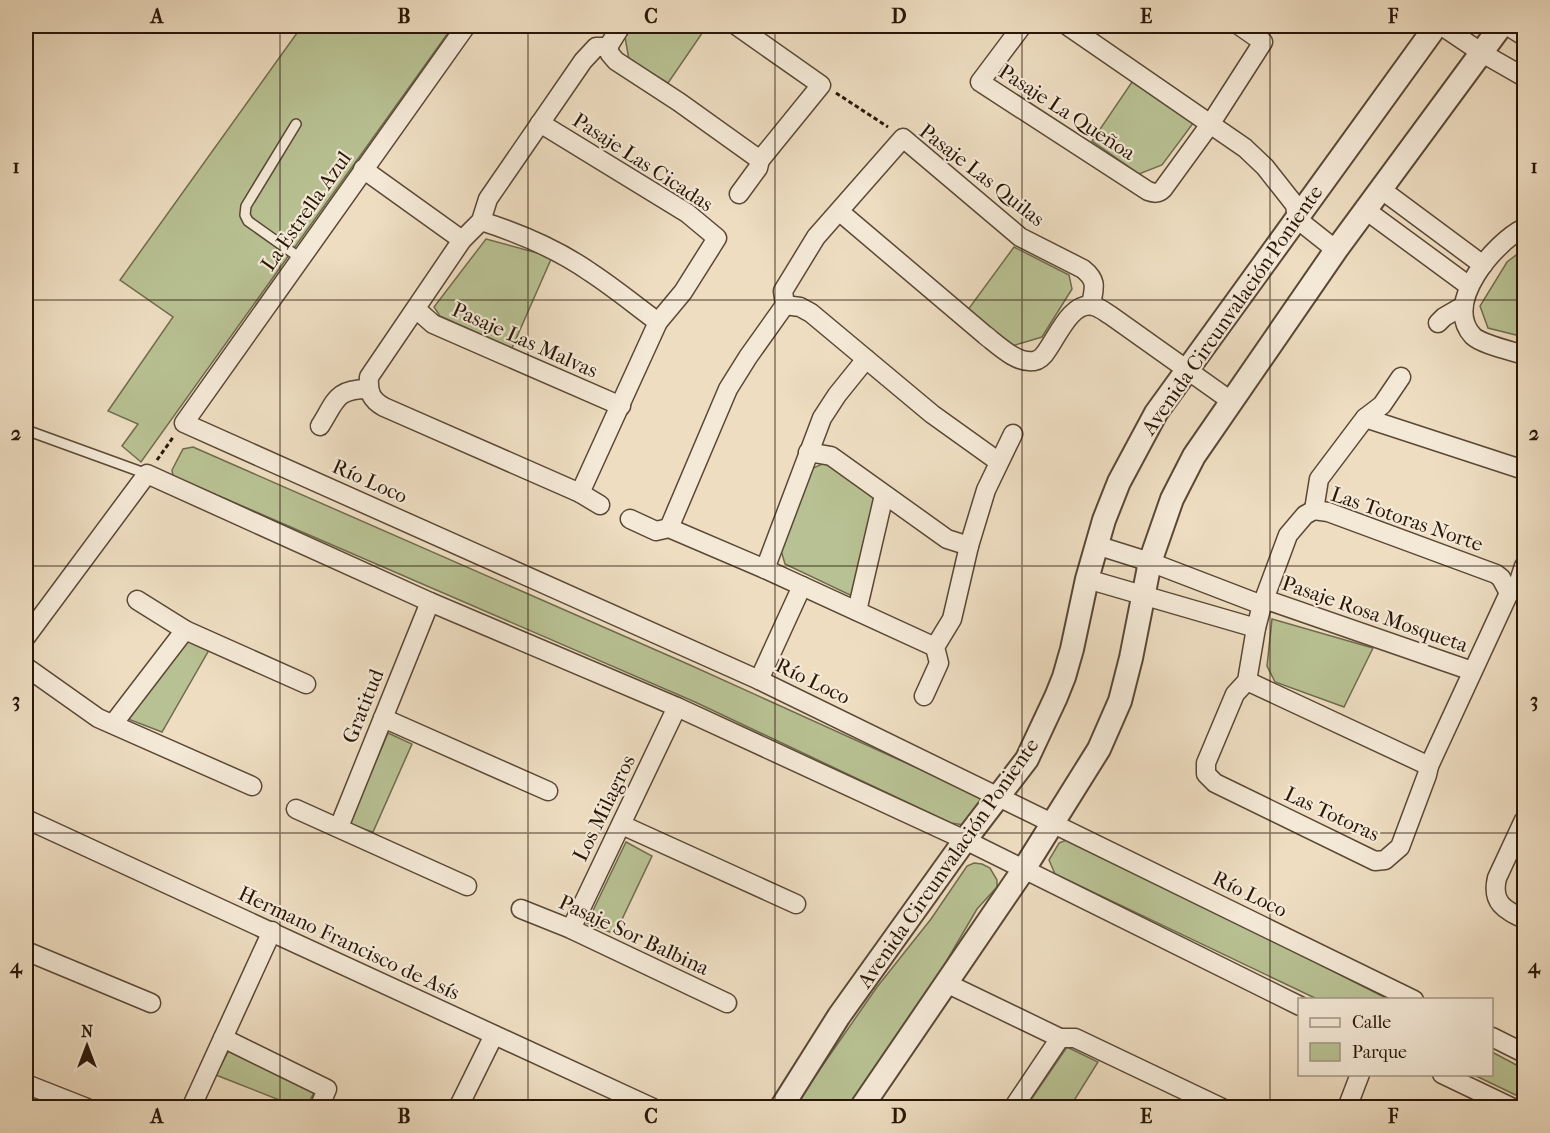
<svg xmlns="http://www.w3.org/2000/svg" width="1550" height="1133" viewBox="0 0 1550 1133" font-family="'IM FELL French Canon',serif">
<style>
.green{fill:#b8c193;stroke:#706c4d;stroke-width:1.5}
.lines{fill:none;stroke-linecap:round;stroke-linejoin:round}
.service-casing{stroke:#5a4836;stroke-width:12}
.minor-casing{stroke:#5a4836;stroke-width:21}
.tertiary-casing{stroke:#5a4836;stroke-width:26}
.path{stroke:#291607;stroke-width:3;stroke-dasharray:4.5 3;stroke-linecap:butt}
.service{stroke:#f4e9d7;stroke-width:9}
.minor{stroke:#f4e9d7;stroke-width:18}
.tertiary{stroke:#f4e9d7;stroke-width:22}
.grid{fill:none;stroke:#291607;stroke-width:1.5;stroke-opacity:0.55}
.labels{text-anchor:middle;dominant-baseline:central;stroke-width:4.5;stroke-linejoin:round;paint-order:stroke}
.street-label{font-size:21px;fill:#291607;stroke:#f4e9d7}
.neatline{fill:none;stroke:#291607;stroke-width:2}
.grid-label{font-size:20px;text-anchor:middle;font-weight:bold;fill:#291607}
</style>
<rect width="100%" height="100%" fill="#eeddc1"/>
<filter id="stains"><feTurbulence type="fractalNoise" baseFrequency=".00333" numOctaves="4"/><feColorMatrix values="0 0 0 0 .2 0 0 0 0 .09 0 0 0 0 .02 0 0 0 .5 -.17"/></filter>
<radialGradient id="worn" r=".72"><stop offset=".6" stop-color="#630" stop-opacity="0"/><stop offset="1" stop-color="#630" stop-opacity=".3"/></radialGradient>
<!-- green -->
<g class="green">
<polygon points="302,26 453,26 141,462 122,446 138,424 108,411 173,317 120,280"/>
<polygon points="634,26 707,26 668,83 629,60 625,37"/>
<polygon points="1134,79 1194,122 1162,165 1139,174 1092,141"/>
<polygon points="486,239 552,257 512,348 440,316 434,307"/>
<polygon points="1014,247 1069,275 1072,289 1042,337 1012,346 967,311"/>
<polygon points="1524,249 1524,337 1488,328 1480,306 1507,262"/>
<polygon points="193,447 690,665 979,796 981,802 964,825 951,823 695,702 173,476 172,470 183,449"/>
<polygon points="829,461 876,495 852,596 785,564 780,547 811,469"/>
<polygon points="1272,619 1373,648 1344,707 1275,682 1267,666"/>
<polygon points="188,639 209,650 162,732 128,719"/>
<polygon points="388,733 412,744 373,832 349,825"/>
<polygon points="1071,838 1388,999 1317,999 1055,874 1049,860 1059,843"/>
<polygon points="626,842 652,856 615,934 587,923"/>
<polygon points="974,863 982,864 990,868 997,880 997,887 977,909 919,1008 852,1107 793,1108 877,987 931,919 967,866"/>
<polygon points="1067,1047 1098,1062 1070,1107 1026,1107"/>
<polygon points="229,1050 315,1091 306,1107 297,1107 216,1075"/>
<polygon points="1492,1052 1524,1069 1524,1099 1474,1075 1492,1074"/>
</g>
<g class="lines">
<defs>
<g id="service">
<polyline points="296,124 246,206 245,215 248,221 300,258"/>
<polyline points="26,430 147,474"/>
</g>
<g id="minor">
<polyline points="466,26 184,423 759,680 1414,1000"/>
<polyline points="737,26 821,85 760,160 758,168 739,194"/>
<path d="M1022,26L980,82L1148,191C1154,193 1158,194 1163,189L1211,123L1263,42L1240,26"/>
<polyline points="1068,26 1245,148 1265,167 1295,205 1297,219 1336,250"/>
<polyline points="1442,26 1482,53 1524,77"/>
<polyline points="1508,26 1524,36"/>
<polyline points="608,47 610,54 616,61 679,102 760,160"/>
<polyline points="608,47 621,26"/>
<polyline points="540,123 687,213 717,238 683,292 658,322 580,493"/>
<polyline points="363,169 462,240"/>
<polyline points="1382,190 1483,265"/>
<polyline points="1367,211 1469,286"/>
<path d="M840,212L985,335C998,345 1017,364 1034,361C1041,360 1045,354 1048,349C1058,335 1072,301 1093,306C1099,307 1105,312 1110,315L1231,401"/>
<path d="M481,221C519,233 557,249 590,272C613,287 635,305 658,322"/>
<path d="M1524,228C1495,242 1442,303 1473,336C1481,344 1512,351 1524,355"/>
<path d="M785,305L783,291L816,237L903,138L1020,237L1083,269C1098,281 1094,288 1091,305"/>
<polyline points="785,305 800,307 811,313 932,414 999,462"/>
<polyline points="416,309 433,324 621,406"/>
<polyline points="1438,323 1444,317 1463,306"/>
<polyline points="1365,418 1524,470"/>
<path d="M320,426C336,401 335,389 368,389"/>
<polyline points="808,452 831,456 947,539 969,546"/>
<path d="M600,505L580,493L384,407C371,400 368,392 369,377L462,240L481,221L488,199L583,61L596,47H608"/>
<polyline points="1314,510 1305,515 1288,535 1262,605 1256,628 1247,681 1235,694 1206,763 1206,774 1215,783 1375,861 1385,860 1400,847 1427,775 1429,766 1509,593 1519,581 1524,566"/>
<polyline points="1314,510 1328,512 1496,574 1501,578 1509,593"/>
<polyline points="1314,510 1319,479 1365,418 1382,405 1401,377"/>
<polyline points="630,519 656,531 669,528 765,569 935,647"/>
<polyline points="669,528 728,389 748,357 785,305"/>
<polyline points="1096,545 1150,562 1262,605"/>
<polyline points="765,569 822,418 837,395 866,359"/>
<polyline points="1087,579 1256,628"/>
<polyline points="1264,599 1472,671"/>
<polyline points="137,600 185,630 306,684"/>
<polyline points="857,611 884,495"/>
<polyline points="26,637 147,474 430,602 677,707 965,840 1300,1006"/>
<polyline points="26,667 98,718 252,786"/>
<polyline points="759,680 802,586"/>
<polyline points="1247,681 1429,766"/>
<polyline points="924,696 939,663 935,647 952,619 969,546 986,490 1013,434"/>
<polyline points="383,718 548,791"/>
<polyline points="113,724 185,630"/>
<polyline points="296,809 467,886"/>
<polyline points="26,819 653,1108"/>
<path d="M1524,820L1497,878C1491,903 1505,910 1524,919"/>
<polyline points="622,825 796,904"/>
<polyline points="339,827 430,602"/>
<polyline points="521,909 571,929 727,1003"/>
<polyline points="571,929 677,707"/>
<polyline points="26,951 151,1003"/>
<polyline points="946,983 1060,1038 1075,1038 1222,1108"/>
<polyline points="1492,1037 1524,1053"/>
<polyline points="223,1038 327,1089 319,1108"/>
<polyline points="1442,1074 1513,1108"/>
<polyline points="26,1084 87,1108"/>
<polyline points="191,1108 272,931"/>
<polyline points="458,1108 494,1035"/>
<polyline points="1013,1108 1060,1038"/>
<polyline points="1347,1108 1360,1074"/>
</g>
<g id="tertiary">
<polyline points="781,1108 839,1016 965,840 1027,759 1056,697 1064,677 1072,649 1087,579 1104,520 1119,482 1156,413 1436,26"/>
<polyline points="861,1108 1024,869 1099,749 1120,701 1131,658 1150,562 1172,499 1194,456 1336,250 1501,26"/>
</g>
</defs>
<!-- service casing -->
<use href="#service" class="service-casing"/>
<!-- minor casing -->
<use href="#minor" class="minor-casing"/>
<!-- tertiary casing -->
<use href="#tertiary" class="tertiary-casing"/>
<!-- path -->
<g class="path">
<polyline points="836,93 888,127"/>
<polyline points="157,460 174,436"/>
</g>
<!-- service -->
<use href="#service" class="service"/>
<!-- minor -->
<use href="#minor" class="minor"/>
<!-- tertiary -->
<use href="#tertiary" class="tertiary"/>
</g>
<!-- grid -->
<path class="grid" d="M280,26V1108M528,26V1108M775,26V1108M1022,26V1108M1270,26V1108M26,300H1524M26,566H1524M26,833H1524"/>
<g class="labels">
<!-- street labels -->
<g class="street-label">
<text transform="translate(1067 112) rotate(33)">Pasaje La Queñoa</text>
<text transform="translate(643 162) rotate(33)">Pasaje Las Cicadas</text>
<text transform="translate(982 175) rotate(38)">Pasaje Las Quilas</text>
<text transform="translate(306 211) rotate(-55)">La Estrella Azul</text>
<text transform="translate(1232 310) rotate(-55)">Avenida Circunvalación Poniente</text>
<text transform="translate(525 340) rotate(24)">Pasaje Las Malvas</text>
<text transform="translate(370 481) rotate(24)">Río Loco</text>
<text transform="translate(1407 519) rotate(19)">Las Totoras Norte</text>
<text transform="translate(1375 614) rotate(19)">Pasaje Rosa Mosqueta</text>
<text transform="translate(813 681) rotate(26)">Río Loco</text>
<text transform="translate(363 706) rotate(-68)">Gratitud</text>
<text transform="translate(604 808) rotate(-64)">Los Milagros</text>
<text transform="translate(1332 814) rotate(25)">Las Totoras</text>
<text transform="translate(948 863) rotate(-55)">Avenida Circunvalación Poniente</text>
<text transform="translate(1250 894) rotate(26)">Río Loco</text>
<text transform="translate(634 935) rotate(25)">Pasaje Sor Balbina</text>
<text transform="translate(349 943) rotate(25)">Hermano Francisco de Asís</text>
</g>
</g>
<!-- margin -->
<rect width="1550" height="1133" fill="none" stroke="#eeddc1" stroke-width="66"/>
<!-- legend -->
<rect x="1298" y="998" width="195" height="78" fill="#f4e9d7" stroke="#a39584" stroke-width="1.5"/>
<rect x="1310" y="1018" width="30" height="9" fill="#f4e9d7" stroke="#a39584" stroke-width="1.5"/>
<text x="1352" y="1028" font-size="18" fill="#291607">Calle</text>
<rect x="1310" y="1043" width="30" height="18" fill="#b8c193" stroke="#a39584" stroke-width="1.5"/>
<text x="1352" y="1058" font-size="18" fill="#291607">Parque</text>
<!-- north arrow -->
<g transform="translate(87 1046)" stroke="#f4e9d7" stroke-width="4.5" paint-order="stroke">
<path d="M0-4.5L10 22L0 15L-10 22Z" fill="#291607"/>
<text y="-9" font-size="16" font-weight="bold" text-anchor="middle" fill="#291607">N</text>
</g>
<rect x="33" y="33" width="1484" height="1067" class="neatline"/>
<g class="grid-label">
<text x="157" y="23">A</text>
<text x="404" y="23">B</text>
<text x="651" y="23">C</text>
<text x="899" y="23">D</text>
<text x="1146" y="23">E</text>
<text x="1393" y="23">F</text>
<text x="16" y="173">1</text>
<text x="1534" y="173">1</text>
<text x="16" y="440">2</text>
<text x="1534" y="440">2</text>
<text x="16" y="707">3</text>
<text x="1534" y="707">3</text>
<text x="16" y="973">4</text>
<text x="1534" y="973">4</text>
<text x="157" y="1123">A</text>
<text x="404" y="1123">B</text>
<text x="651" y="1123">C</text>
<text x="899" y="1123">D</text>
<text x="1146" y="1123">E</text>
<text x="1393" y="1123">F</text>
</g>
<rect width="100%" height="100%" filter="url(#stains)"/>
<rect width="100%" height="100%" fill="url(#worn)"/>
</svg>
